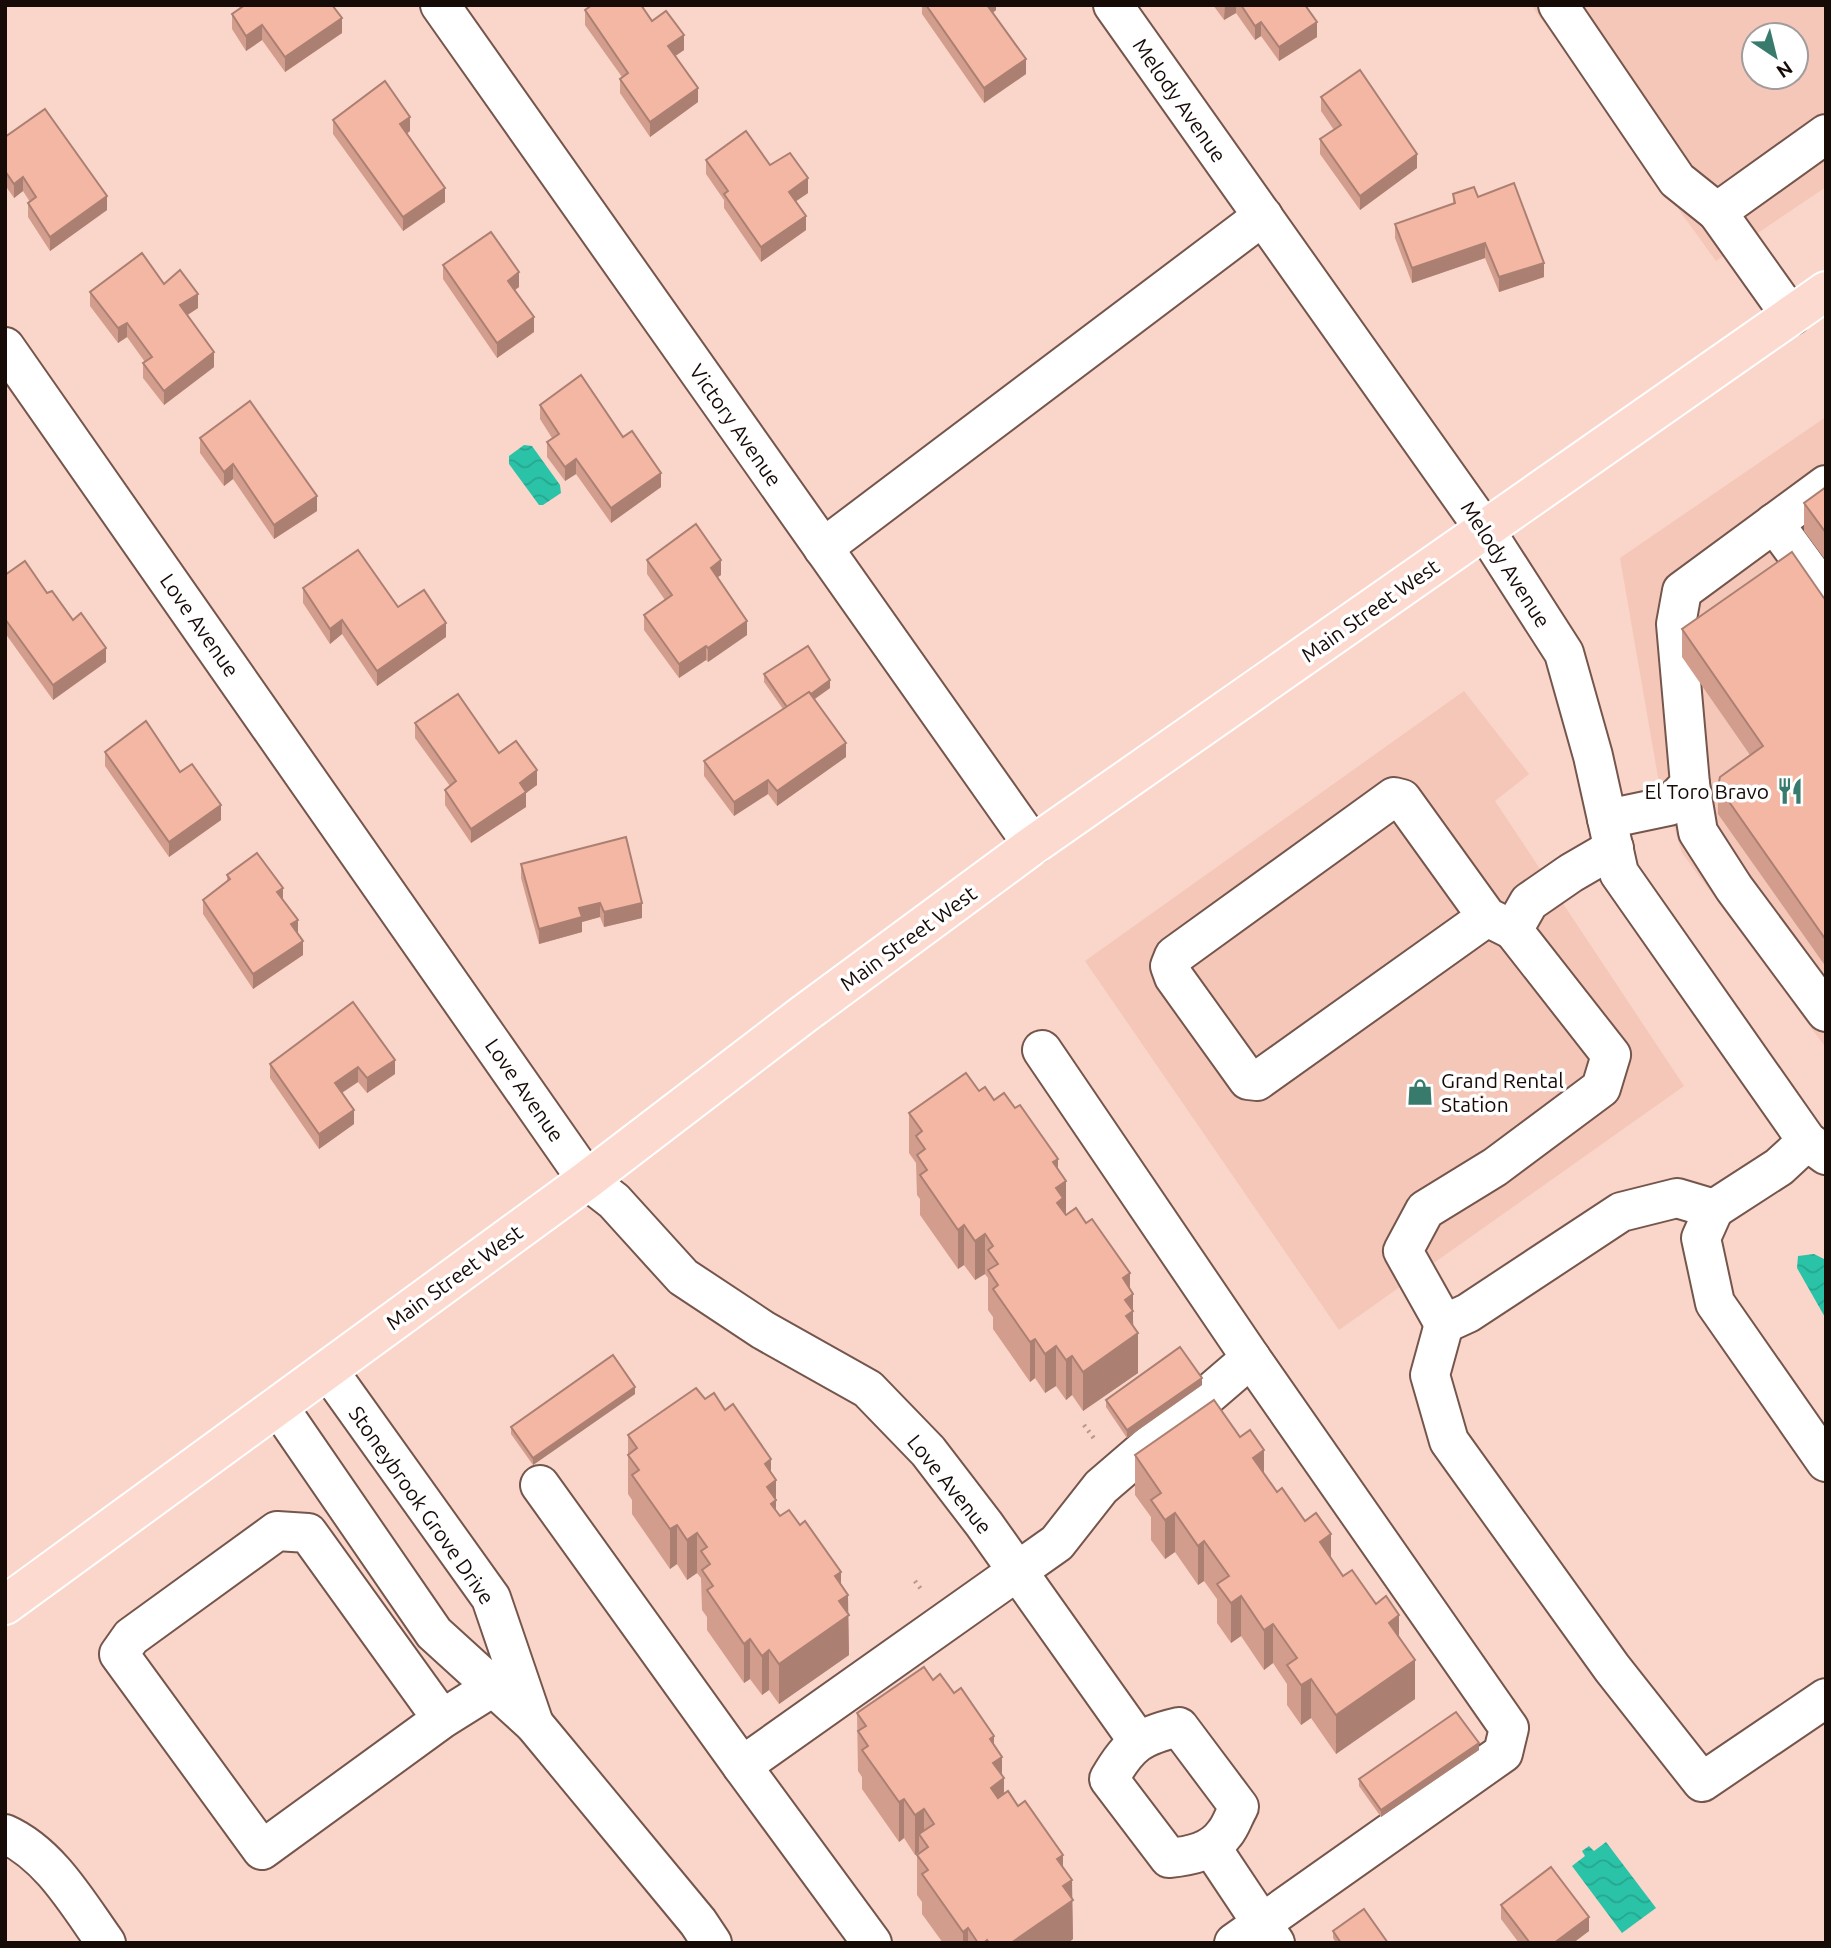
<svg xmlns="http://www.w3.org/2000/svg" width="1831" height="1948" viewBox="0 0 1831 1948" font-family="Ubuntu,sans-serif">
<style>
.built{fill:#f4c7b9;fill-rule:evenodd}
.water{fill:url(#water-waves)}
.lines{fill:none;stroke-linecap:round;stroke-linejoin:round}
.minor-casing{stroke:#75564c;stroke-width:42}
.major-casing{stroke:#fff;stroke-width:42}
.path{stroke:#b5988f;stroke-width:4.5;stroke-dasharray:2 5;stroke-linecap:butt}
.minor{stroke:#fff;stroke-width:38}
.major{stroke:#fddacf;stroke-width:38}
.wall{fill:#d29d8d}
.shaded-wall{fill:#ab8073}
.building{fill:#f4b7a4;stroke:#ab8073;stroke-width:2}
.labels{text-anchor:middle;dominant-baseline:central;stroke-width:7;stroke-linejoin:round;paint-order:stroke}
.street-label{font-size:21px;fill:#170b08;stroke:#fff}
.poi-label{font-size:21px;fill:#170b08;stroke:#fff;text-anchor:end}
</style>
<defs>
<pattern id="water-waves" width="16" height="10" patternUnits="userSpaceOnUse" patternTransform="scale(1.75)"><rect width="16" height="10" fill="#2bc3a8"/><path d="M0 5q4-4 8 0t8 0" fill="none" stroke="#26a68f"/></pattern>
</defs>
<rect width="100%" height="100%" fill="#fad5c9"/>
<!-- built -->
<g class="built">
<path d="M1531,5H1826V187L1716,261ZM1754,35H1796V77H1754Z"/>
<polygon points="1826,417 1826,1048 1682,853 1658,777 1620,558"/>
<polygon points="1464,691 1529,774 1495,801 1684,1086 1339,1330 1085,961"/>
</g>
<!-- water -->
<g class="water">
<polygon points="524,445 532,446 560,485 561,493 543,505 539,505 509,464 509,456"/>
<polygon points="1814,1254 1826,1260 1826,1319 1797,1268 1798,1256"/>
<polygon points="1606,1842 1656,1908 1622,1933 1572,1866 1585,1856 1582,1851 1589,1846 1594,1851"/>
</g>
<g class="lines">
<defs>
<g id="minor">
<polyline points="440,5 1033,845"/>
<polyline points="1113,5 1485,530 1564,653 1593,756 1619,873 1807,1141 1826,1155"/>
<polyline points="1558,5 1677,180 1717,212"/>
<polyline points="1791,316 1717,212 1826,134"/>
<polyline points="5,347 587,1180 614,1201 683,1277 763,1330 868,1389 928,1451 984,1524 1138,1741"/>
<polyline points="1774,523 1826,594"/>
<polyline points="823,548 1263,216"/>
<polyline points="1690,784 1698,832 1734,888 1826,1012"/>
<polyline points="1607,819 1669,806 1690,784 1676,624 1682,591 1826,485"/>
<polyline points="1614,848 1571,873 1529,902 1513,930 1611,1055 1601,1088 1495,1167 1425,1210 1403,1251 1444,1324 1468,1313 1621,1212 1677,1198 1714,1209 1779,1167 1807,1141"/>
<polyline points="1487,917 1257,1081 1248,1080 1174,977 1170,966 1174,956 1394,797 1402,799 1487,917 1513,930"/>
<polyline points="1042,1050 1251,1358 1509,1728 1503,1753 1234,1943"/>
<polyline points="1714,1209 1701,1238 1715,1303 1826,1462"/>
<polyline points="1444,1324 1430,1375 1449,1441 1612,1668 1702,1782 1826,1698"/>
<polyline points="278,1406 434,1633 534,1724 491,1598 328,1370"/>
<polyline points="540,1485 742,1766 872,1943"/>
<polyline points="442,1719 308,1533 277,1531 131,1637 119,1654 262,1850 442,1719 493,1687"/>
<polyline points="534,1724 698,1922 712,1943"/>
<path d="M1179,1727L1239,1807C1234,1815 1231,1826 1225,1833C1212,1852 1190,1856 1169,1858L1109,1779C1129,1744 1140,1736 1179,1727Z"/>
<polyline points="742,1766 1057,1543 1101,1487 1251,1358"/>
<path d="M5,1834C50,1854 78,1904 106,1943"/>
<polyline points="1211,1847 1275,1943"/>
</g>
<polyline id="major" points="5,1605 587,1180 804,1014 1033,845 1826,291"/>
</defs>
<!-- minor casing -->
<use href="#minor" class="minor-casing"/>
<!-- major casing -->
<use href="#major" class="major-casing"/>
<!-- path -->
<g class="path">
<polyline points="1084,1425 1096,1441"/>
<polyline points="915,1581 923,1592"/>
</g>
<!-- minor -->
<use href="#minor" class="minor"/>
<!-- major -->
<use href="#major" class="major"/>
</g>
<!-- wall -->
<g class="wall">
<polygon points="238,5 332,5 342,33 285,72 262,40 246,51 232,29 232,14 240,8"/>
<polygon points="922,5 996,5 996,10 993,13 1026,74 984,103 922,14"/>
<polygon points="1213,5 1306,5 1317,37 1279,61 1261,36 1255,40 1236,13 1224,20"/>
<polygon points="585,10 652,21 684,50 675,56 698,102 650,137 620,93 620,79 622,77 585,25"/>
<polygon points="1321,97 1417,168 1360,210 1320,154 1320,139 1334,130 1321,111"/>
<polygon points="333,120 410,131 407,134 445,202 403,231 333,134"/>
<polygon points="5,137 107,210 50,251 28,217 28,203 30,202 23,191 14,198 5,185"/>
<polygon points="706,160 808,193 796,201 806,230 761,262 724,208 724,200 706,174"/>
<polygon points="1453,194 1478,197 1544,277 1499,292 1485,258 1412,283 1395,238 1395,224 1453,204"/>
<polygon points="443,265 519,287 515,290 534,332 497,358 443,279"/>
<polygon points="164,284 198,308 187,315 214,367 164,405 143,378 143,363 145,362 127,337 118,343 90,306 90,292"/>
<polygon points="540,405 623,437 661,487 611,523 576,474 565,481 547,457 547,442 552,438 540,419"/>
<polygon points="200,438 317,511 274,539 233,479 224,486 200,453"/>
<polygon points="1826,487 1826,561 1804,531 1804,503"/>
<polygon points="647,560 721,575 717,577 747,635 708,662 706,660 679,678 644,630 644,615 665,600 647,574"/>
<polygon points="5,575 47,593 106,662 53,700 5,633"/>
<polygon points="303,588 398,607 446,637 377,686 342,634 330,644 303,603"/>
<polygon points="1826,601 1826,967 1718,814 1718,786 1750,755 1682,657 1682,629"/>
<polygon points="764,674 830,688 815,699 846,757 777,806 768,794 734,816 704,776 704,761 783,709 764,682"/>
<polygon points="415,723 499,753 537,785 526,793 526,807 471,843 445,805 445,790 450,786 415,738"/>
<polygon points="105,752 180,772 221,820 169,857 105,766"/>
<polygon points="521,864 642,918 604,927 600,917 582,922 582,932 539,944 521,878"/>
<polygon points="227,875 283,900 298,933 303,955 253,989 203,914 203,900 227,882"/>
<polygon points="353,1002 395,1074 367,1093 358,1082 342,1093 354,1124 319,1149 270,1078 270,1064"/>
<polygon points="979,1091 994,1100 1058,1170 1066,1215 1130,1288 1138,1373 1083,1411 1072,1395 1066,1400 1056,1386 1045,1393 1035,1378 1030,1382 993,1329 993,1317 988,1310 988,1278 985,1274 975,1280 964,1265 958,1269 920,1215 920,1199 917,1195 916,1163 909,1153 909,1113"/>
<polygon points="1202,1385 1127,1438 1106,1407 1106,1400"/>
<polygon points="635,1394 533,1465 511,1434 511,1427"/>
<polygon points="705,1399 771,1473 776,1512 841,1585 848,1614 849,1655 779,1704 769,1690 762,1695 750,1679 744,1683 707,1630 707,1617 702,1610 701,1578 697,1573 687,1580 677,1564 670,1569 632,1514 632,1500 628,1494 628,1435"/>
<polygon points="1135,1455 1264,1474 1277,1492 1331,1557 1343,1576 1399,1638 1415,1699 1336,1754 1311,1718 1301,1725 1287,1705 1287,1684 1273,1663 1264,1670 1241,1636 1231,1643 1217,1623 1217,1599 1204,1581 1198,1585 1175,1552 1165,1559 1151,1540 1151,1517 1135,1495"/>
<polygon points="933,1680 954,1693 994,1745 1002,1775 1004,1794 1063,1868 1072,1899 1073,1939 1068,1943 943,1943 922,1914 922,1902 917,1895 917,1855 919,1852 915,1855 904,1838 899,1842 862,1789 862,1777 858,1771 857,1713"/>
<polygon points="1479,1750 1381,1817 1359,1786 1359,1779"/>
<polygon points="1501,1905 1589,1931 1573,1943 1519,1943 1501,1919"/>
<polygon points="1333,1931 1388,1943 1336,1943 1333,1938"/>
</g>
<!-- shaded-wall -->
<g class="shaded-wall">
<polygon points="986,5 996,5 996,10 986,17"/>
<polygon points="1225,5 1236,5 1236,13 1224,20"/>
<polygon points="342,18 342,33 285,72 285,57"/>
<polygon points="1261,22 1261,36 1255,40 1255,26"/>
<polygon points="1317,22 1317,37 1279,61 1279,47"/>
<polygon points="262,25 262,40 246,51 246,36"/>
<polygon points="684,35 684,50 668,61 668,46"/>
<polygon points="1026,59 1026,74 984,103 984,88"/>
<polygon points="698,88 698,102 650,137 650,122"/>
<polygon points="410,117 410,131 400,138 400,124"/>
<polygon points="1417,154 1417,168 1360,210 1360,196"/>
<polygon points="23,177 23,191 14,198 14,184"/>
<polygon points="808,178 808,193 789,206 789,192"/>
<polygon points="445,188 445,202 403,231 403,217"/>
<polygon points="107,196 107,210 50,251 50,237"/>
<polygon points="806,216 806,230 761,262 761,247"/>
<polygon points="1485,243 1485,258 1412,283 1412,268"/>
<polygon points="1544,263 1544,277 1499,292 1499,277"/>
<polygon points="519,272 519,287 508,295 508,281"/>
<polygon points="198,294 198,308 180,320 180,305"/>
<polygon points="534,317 534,332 497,358 497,343"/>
<polygon points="127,323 127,337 118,343 118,328"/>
<polygon points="214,352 214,367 164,405 164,391"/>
<polygon points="576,459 576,474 565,481 565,467"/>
<polygon points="233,464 233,479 224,486 224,472"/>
<polygon points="661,473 661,487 611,523 611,508"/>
<polygon points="317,496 317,511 274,539 274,525"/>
<polygon points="721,560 721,575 711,582 711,568"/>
<polygon points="342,620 342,634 330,644 330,629"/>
<polygon points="747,621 747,635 708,662 708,648"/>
<polygon points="446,623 446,637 377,686 377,671"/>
<polygon points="706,646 706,660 679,678 679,664"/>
<polygon points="106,648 106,662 53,700 53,685"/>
<polygon points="830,680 830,688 789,717 789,710"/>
<polygon points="846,743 846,757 777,806 777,791"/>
<polygon points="537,770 537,785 526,793 526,807 471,843 471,829 520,783"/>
<polygon points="768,780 768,794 734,816 734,802"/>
<polygon points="221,805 221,820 169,857 169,842"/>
<polygon points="283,888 283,902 277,892"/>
<polygon points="600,903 600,917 582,922 582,932 539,944 539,929 579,908"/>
<polygon points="642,903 642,918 604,927 604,912"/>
<polygon points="298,920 298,934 291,924"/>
<polygon points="303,941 303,955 253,989 253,974"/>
<polygon points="395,1060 395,1074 367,1093 367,1078"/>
<polygon points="358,1067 358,1082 335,1097 335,1083"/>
<polygon points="354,1110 354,1124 319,1149 319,1134"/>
<polygon points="1058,1159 1058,1186 1066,1181 1066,1220 1057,1242 1053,1162"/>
<polygon points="964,1225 964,1265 958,1269 958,1230"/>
<polygon points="985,1234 985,1274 975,1280 975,1241"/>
<polygon points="1130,1273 1130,1296 1133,1294 1133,1333 1138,1333 1138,1373 1083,1411 1083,1372 1123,1278"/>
<polygon points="1035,1339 1035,1378 1030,1382 1030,1342"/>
<polygon points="1056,1346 1056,1386 1045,1393 1045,1354"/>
<polygon points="1072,1356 1072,1395 1066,1400 1066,1360"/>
<polygon points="1202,1378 1202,1385 1127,1438 1127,1430"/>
<polygon points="635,1387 635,1394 533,1465 533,1458"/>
<polygon points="1264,1450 1264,1489 1253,1458"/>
<polygon points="771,1459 771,1484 776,1480 776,1520 767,1502 765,1464"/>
<polygon points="1175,1513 1175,1552 1165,1559 1165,1520"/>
<polygon points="677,1525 677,1564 670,1569 670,1529"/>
<polygon points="697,1533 697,1573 687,1580 687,1540"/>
<polygon points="1331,1534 1331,1574 1320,1542"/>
<polygon points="1204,1541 1204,1581 1198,1585 1198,1546"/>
<polygon points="841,1572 841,1600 848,1595 849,1655 779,1704 779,1664 835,1576"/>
<polygon points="1241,1596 1241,1636 1231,1643 1231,1603"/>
<polygon points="1399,1615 1399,1655 1389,1623"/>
<polygon points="1273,1624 1273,1663 1264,1670 1264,1630"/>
<polygon points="750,1639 750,1679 744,1683 744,1644"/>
<polygon points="769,1650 769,1690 762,1695 762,1656"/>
<polygon points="1415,1660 1415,1699 1336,1754 1336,1715"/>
<polygon points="1311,1679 1311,1718 1301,1725 1301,1685"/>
<polygon points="994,1736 994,1762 1002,1757 1002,1780 1004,1778 1004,1818 991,1827 990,1739"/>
<polygon points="1479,1743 1479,1750 1381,1817 1381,1810"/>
<polygon points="904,1799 904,1838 899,1842 899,1802"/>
<polygon points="924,1809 924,1842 919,1834 919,1852 915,1855 915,1815"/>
<polygon points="1063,1855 1063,1895 1057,1859"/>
<polygon points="1072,1880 1073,1939 1068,1943 1011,1943 1063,1886"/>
<polygon points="1589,1917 1589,1931 1573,1943 1554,1943"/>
<polygon points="968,1928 968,1943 963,1943 963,1932"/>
</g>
<!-- building -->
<g class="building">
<polygon points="245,5 332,5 342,18 285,57 262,25 246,36 232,14"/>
<polygon points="592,5 641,5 652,21 666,11 684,35 668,46 698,88 650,122 620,79 628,73 585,10"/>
<polygon points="926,5 987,5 1026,59 984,88"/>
<polygon points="1241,5 1305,5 1317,22 1279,47 1261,22 1255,26"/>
<polygon points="1360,70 1417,154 1360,196 1320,139 1341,125 1321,97"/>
<polygon points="385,81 410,117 400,124 445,188 403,217 333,120"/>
<polygon points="45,109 107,196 50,237 28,203 36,197 23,177 14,184 5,171 5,137"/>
<polygon points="746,131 770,165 790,153 808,178 789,192 806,216 761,247 724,194 728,191 706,160"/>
<polygon points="1514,183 1544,263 1499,277 1485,243 1412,268 1395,224 1455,203 1453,194 1474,187 1478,197"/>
<polygon points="491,232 519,272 508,281 534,317 497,343 443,265"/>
<polygon points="142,253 164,284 180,270 198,294 180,305 214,352 164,391 143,363 152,357 127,323 118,328 90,292"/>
<polygon points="581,375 623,437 632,431 661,473 611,508 576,459 565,467 547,442 559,434 540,405"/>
<polygon points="250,401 317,496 274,525 233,464 224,472 200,438"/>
<polygon points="1826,487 1826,533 1804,503"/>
<polygon points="696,524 721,560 711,568 747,621 708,648 706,646 679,664 644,615 672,595 647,560"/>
<polygon points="358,550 398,607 424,590 446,623 377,671 342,620 330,629 303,588"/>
<polygon points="1792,552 1826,601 1826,940 1718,786 1720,777 1763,746 1682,629"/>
<polygon points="25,561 47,593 52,591 73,620 81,613 106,648 53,685 5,619 5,575"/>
<polygon points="808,646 830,680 811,694 809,692 787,707 764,674"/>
<polygon points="809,692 846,743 777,791 768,780 734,802 704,761"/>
<polygon points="458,694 499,753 516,741 537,770 520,783 526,792 471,829 445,790 456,781 415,723"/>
<polygon points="146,721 180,772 192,764 221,805 169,842 105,752"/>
<polygon points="626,837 642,903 604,912 600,903 579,908 582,917 539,929 521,864"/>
<polygon points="257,853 283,888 277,892 298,920 291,924 303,941 253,974 203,900 230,879 227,875"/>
<polygon points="353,1002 395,1060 367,1078 358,1067 335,1083 354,1110 319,1134 270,1064"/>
<polygon points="966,1073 979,1091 985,1087 994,1100 1004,1093 1015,1108 1020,1105 1058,1159 1053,1162 1066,1181 1056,1188 1063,1198 1057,1203 1066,1215 1076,1208 1086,1223 1092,1219 1130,1273 1123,1278 1133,1294 1125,1300 1133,1311 1126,1316 1138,1333 1083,1372 1072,1356 1066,1360 1056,1346 1045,1354 1035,1339 1030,1342 993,1289 998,1285 988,1270 998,1264 988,1250 993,1246 985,1234 975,1241 964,1225 958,1230 920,1175 927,1170 917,1155 925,1149 916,1136 922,1131 909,1113"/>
<polygon points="1180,1347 1202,1378 1127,1430 1106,1400"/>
<polygon points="613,1355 635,1387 533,1458 511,1427"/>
<polygon points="696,1388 705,1399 714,1393 725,1410 733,1404 771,1459 765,1464 776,1480 767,1487 776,1500 771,1504 780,1516 789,1510 800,1525 805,1521 841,1572 835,1576 848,1595 839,1601 849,1615 779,1664 769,1650 762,1656 750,1639 744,1644 707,1590 713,1586 702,1570 710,1564 701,1551 707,1547 697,1533 687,1540 677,1525 670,1529 632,1475 639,1470 628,1455 637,1448 628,1435"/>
<polygon points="1214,1400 1240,1437 1250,1430 1264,1450 1253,1458 1277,1492 1282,1488 1305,1521 1316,1513 1331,1534 1320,1542 1343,1576 1352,1570 1376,1604 1386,1596 1399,1615 1389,1623 1415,1660 1336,1715 1311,1679 1301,1685 1287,1665 1297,1658 1273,1624 1264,1630 1241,1596 1231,1603 1217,1584 1229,1576 1204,1541 1198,1546 1175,1513 1165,1520 1151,1500 1161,1493 1135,1455"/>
<polygon points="924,1667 933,1680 940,1674 954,1693 961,1688 994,1736 990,1739 1002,1757 993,1763 1004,1778 991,1788 998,1798 1008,1791 1018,1806 1025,1801 1063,1855 1057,1859 1072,1880 1063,1886 1073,1900 1011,1943 989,1943 987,1940 984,1943 978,1943 968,1928 963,1932 922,1874 928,1870 917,1855 928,1847 919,1834 934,1824 924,1809 915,1815 904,1799 899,1802 862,1750 868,1746 858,1731 866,1726 857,1713"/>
<polygon points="1456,1712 1479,1743 1381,1810 1359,1779"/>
<polygon points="1551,1867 1589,1917 1554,1943 1530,1943 1501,1905"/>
<polygon points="1364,1909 1388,1943 1341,1943 1333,1931"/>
</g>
<!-- icons -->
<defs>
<symbol id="restaurant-bare" viewBox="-9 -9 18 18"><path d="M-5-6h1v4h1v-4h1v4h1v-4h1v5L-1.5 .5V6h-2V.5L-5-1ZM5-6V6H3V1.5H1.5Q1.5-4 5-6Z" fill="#387b6c" stroke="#fff" stroke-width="2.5" paint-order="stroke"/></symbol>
<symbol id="shop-bare" viewBox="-9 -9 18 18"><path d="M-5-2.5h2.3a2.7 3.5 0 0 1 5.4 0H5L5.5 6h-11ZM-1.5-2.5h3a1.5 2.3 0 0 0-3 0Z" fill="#387b6c" stroke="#fff" stroke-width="2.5" paint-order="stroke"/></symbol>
</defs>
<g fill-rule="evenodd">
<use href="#restaurant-bare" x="1771" y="772" width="38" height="38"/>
<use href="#shop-bare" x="1401" y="1073" width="38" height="38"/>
</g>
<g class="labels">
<!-- street labels -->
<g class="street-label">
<text transform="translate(1180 100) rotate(55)">Melody Avenue</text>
<text transform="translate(736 425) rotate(55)">Victory Avenue</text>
<text transform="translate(1506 564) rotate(57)">Melody Avenue</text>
<text transform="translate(1370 610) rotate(-35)">Main Street West</text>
<text transform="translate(200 625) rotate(55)">Love Avenue</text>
<text transform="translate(908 938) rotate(-36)">Main Street West</text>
<text transform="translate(525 1090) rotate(55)">Love Avenue</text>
<text transform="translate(454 1277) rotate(-36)">Main Street West</text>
<text transform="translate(950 1484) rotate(51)">Love Avenue</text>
<text transform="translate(422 1505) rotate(55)">Stoneybrook Grove Drive</text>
</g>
<!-- poi labels -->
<g class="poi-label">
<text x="1769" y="791">El Toro Bravo</text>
<text x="1441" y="1080" text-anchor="start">Grand Rental<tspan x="1441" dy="24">Station</tspan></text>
</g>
</g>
<!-- border -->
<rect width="1831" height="1948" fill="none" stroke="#170b08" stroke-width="14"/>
<!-- north arrow -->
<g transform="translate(1775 56) rotate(145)"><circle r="33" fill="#ffffff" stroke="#a29d9c" stroke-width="2"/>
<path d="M0-5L12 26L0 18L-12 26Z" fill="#387b6c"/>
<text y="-10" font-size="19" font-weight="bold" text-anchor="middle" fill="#170b08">N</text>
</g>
</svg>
